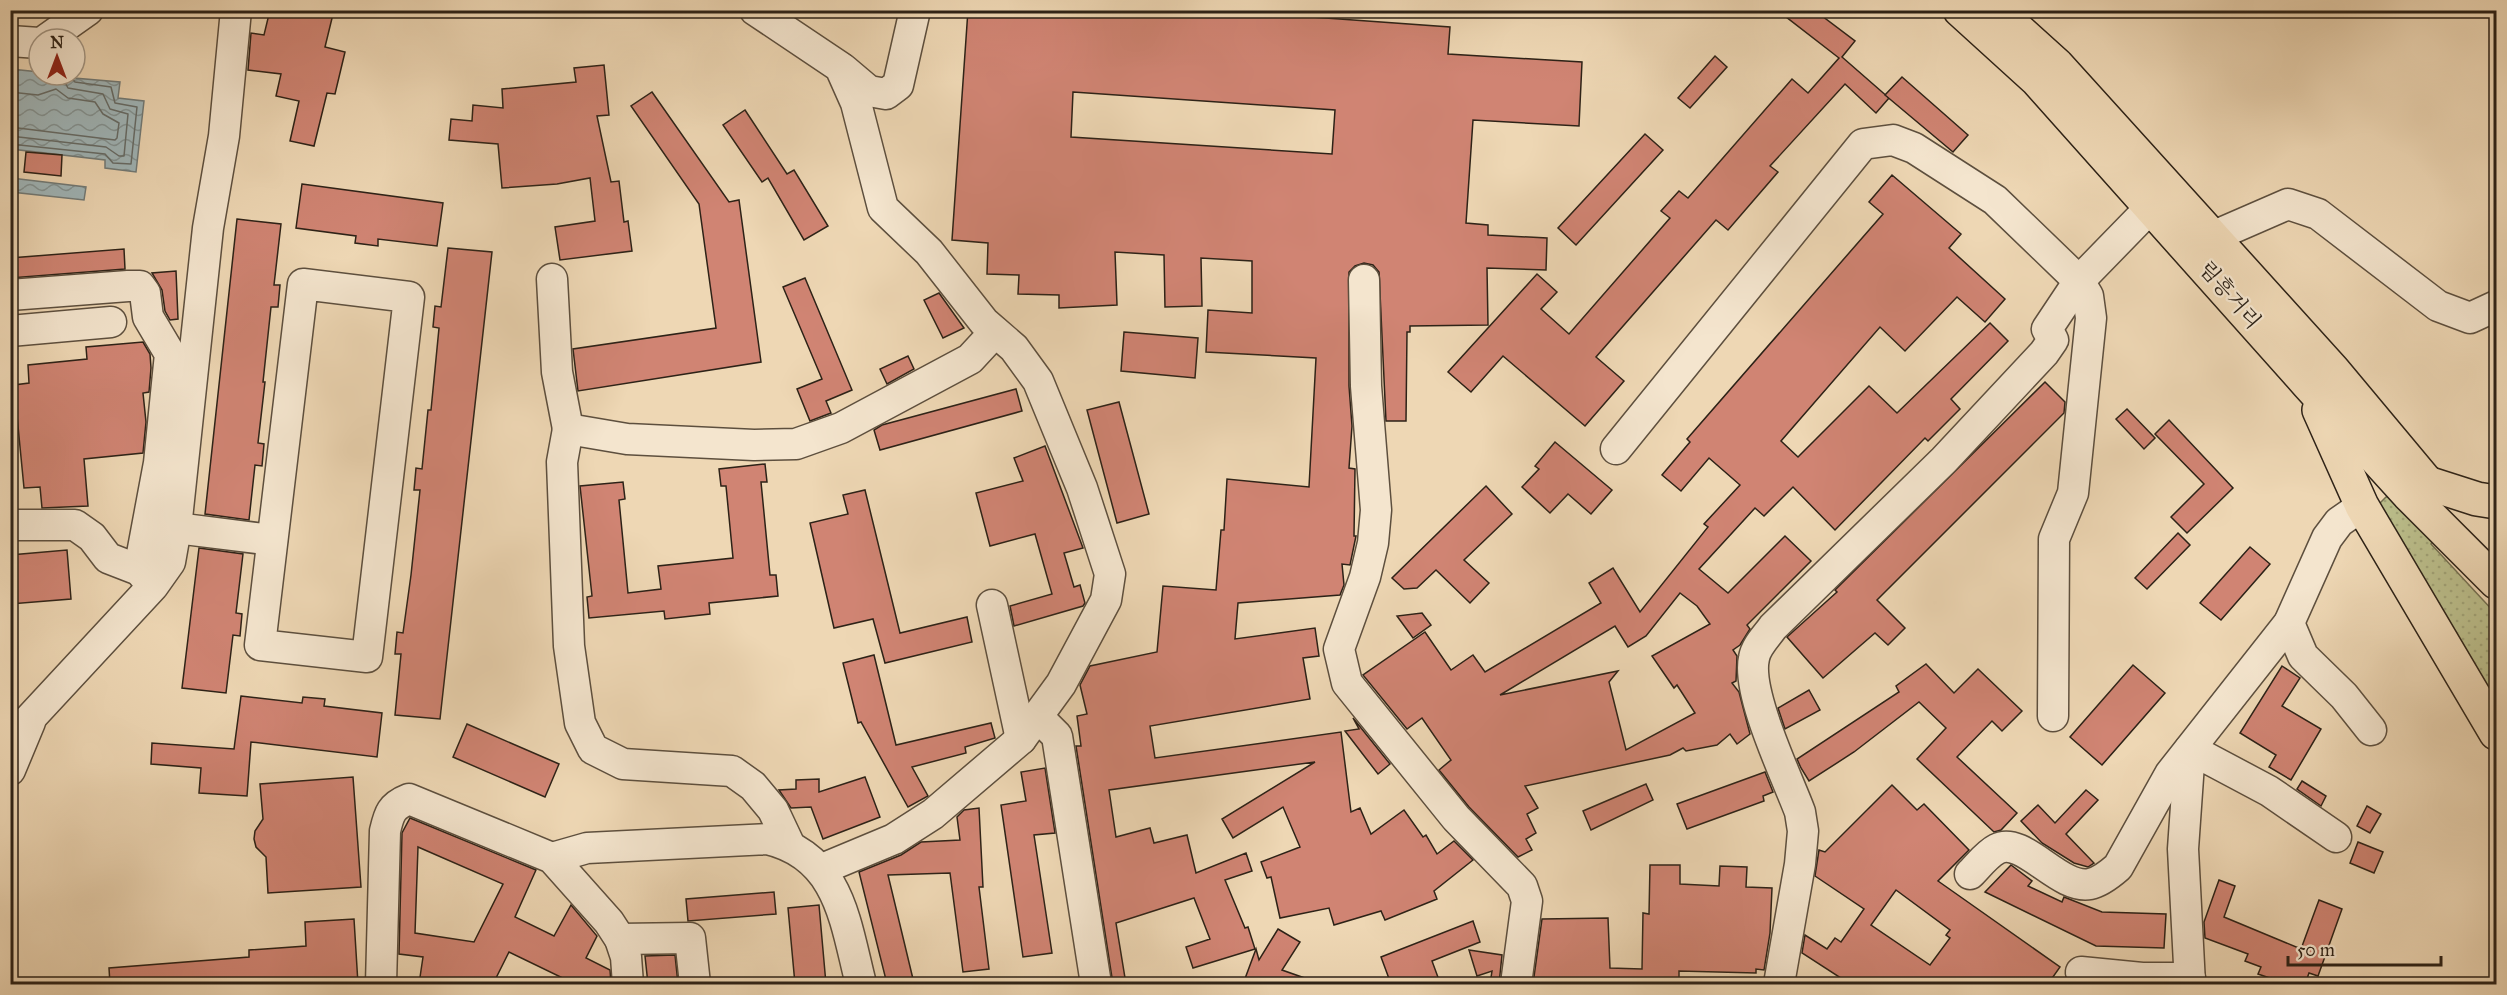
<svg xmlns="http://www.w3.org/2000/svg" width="2507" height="995" viewBox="0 0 2507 995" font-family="'IM FELL Great Primer','Noto Serif KR',serif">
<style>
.grass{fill:url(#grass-dots);stroke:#747051;stroke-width:1.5}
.water{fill:url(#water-waves);stroke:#727b78;stroke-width:1.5}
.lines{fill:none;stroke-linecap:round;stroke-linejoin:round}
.shore{stroke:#666c68;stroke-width:1.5}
.building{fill:#d08473;stroke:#2d2217;stroke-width:1.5;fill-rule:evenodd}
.minor-casing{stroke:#5d4f3e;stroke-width:33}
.major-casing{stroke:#2d2217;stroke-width:36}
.minor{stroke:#f4e5ce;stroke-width:30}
.major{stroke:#eed7b4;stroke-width:33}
.labels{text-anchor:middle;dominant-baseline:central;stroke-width:4.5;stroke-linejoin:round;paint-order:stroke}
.street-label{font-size:21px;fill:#2d2217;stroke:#f4e5ce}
</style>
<defs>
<pattern id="grass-dots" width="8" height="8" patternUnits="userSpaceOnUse" patternTransform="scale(1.5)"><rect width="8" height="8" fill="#bbbe8b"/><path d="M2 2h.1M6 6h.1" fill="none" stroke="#a1a377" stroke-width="1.8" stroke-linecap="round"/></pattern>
<pattern id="water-waves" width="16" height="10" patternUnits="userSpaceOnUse" patternTransform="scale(1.5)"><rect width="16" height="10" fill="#a0b6b9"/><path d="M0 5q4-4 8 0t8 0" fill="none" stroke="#839495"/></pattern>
</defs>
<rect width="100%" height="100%" fill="#eed7b4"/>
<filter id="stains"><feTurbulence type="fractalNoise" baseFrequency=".00333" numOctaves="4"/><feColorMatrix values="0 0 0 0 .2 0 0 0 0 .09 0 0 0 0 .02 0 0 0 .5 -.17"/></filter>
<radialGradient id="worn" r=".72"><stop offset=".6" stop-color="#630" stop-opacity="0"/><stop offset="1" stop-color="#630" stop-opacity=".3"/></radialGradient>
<!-- grass -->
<polygon class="grass" points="2386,497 2393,497 2434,540 2431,544 2496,614 2496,711 2377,506"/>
<!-- water -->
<g class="water">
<polygon points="11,69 39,72 39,75 120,82 118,98 144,101 136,172 105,168 105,160 11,149"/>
<polygon points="11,178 86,187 84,200 11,192"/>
</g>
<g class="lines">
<!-- shore -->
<g class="shore">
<polyline points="10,92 38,95 56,89 68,98 95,102 103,114 119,123 117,138 115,140 10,127"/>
<polyline points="10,136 106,147 119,156 124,156 128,114 110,109 103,94 68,88 61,75"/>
<polyline points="10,144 105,154 113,163 131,164 137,107 115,103 111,87 75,82 69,75"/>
</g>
</g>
<!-- building -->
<g class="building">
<polygon points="270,10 334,10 325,47 345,52 335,94 327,93 314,146 290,141 299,101 276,96 281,74 248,70 251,33 264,35"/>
<path d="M968,10H1214L1450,27L1448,54L1582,62L1579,126L1473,120L1466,223L1488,225V235L1547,238L1546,270L1487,268L1488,325L1410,326V332H1407L1406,421H1386L1379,272L1373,265L1364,263L1355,266L1349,272V386L1352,426L1349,468L1355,469L1354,536H1356L1350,565L1342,564L1344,585L1340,595L1238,603L1235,639L1315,628L1319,656L1303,658L1310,699L1150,726L1155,758L1341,732L1351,812L1360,808L1371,834L1404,810L1423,837L1426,835L1437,854L1454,841L1473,860L1434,891L1437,899L1385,920L1381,911L1334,925L1329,908L1280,918L1271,877L1267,878L1261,862L1300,847L1283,807L1233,838L1222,819L1315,762L1109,790L1116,837L1150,828L1154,843L1187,835L1196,873L1246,853L1252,871L1225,880L1245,928L1248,927L1255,949L1193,968L1186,947L1210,939L1194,898L1116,923L1126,984H1113L1076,746H1081L1077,716L1087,714L1080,685L1090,666L1157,652L1163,586L1216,590L1221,530H1224L1227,479L1309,487L1316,358L1206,352L1208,310L1252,313V261L1201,258L1202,306L1165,307L1164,255L1115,252L1117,305L1059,308V295L1018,294L1019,275L987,274L988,243L952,240ZM1073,92L1335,110L1332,154L1071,137Z"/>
<polygon points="1777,10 1814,10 1855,41 1842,57 1889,98 1876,113 1845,84 1770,166 1778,172 1728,230 1716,220 1596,357 1624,381 1585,426 1503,356 1471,392 1448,372 1537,274 1557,292 1541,309 1569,334 1670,218 1661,211 1679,191 1688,198 1792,79 1808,93 1839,58"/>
<polygon points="1715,56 1727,67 1690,108 1678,98"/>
<polygon points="604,65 609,115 597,116 611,182 619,181 624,222 628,221 632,251 560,260 555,227 595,221 590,178 557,184 502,188 498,144 449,140 451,119 472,121 473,105 503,108 502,89 576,82 574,68"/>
<polygon points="1902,77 1968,135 1953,152 1885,95"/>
<polygon points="652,92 729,202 739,200 761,362 578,391 573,349 716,328 699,204 631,106"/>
<polygon points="745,110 787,174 794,170 828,226 804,240 768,178 762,182 723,125"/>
<polygon points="1645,134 1663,150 1576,245 1558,228"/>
<polygon points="26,152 62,155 61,176 24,172"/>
<path d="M1892,175L1961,234L1949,248L2005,299L1985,322L1957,297L1905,351L1880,327L1781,441L1798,457L1869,386L1897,413L1990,323L2008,341L1951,399L1960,409L1928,441L1925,438L1835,530L1793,487L1764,516L1755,508L1699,569L1728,593L1785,536L1811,561L1747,625L1750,629L1740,645L1733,650L1737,656L1736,681L1732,683L1739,692L1750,734L1737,744L1730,734L1717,745L1686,751L1683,748L1670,755L1525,786L1538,808L1527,814L1536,833L1526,839L1532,850L1518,857L1469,807L1439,770L1451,760L1422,718L1407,729L1363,675L1425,632L1451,670L1473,655L1485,672L1601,603L1589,583L1613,568L1640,612L1708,527L1704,524L1740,485L1709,458L1681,491L1662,475L1690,442L1687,439L1883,214L1869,202ZM1680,593L1697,606L1710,624L1652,656L1674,688L1677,685L1695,713L1626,750L1609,682L1618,671L1500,695L1615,626L1628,647L1646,636Z"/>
<polygon points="302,184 443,203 437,246 378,239 378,246 355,243 356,236 296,228"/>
<polygon points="237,219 281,224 274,285 280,285 278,307 271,307 263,382 265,382 258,443 264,444 262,466 255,465 249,520 205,514"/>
<polygon points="448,248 492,252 440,719 395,715 401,654 395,654 397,632 403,633 411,575 420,490 414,490 416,468 422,469 428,410 431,410 439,328 433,327 435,306 441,307"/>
<polygon points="124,249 125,269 10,278 10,258"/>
<polygon points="176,271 178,319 170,320 165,311 162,290 152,273"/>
<polygon points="805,278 852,390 826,401 831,413 810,421 797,389 822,379 783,287"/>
<polygon points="939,293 964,328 943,338 924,300"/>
<polygon points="1124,332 1198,338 1195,378 1121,371"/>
<polygon points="143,342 150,354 151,368 149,392 143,393 146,422 143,453 84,459 88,506 42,508 40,487 24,488 14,385 29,383 28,365 87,359 86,347"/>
<polygon points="908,356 914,369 887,384 880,369"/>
<polygon points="2045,382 2065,402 2064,413 1877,600 1905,628 1888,645 1875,633 1823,678 1787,637 1837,592 1835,590"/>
<polygon points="1016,389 1022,411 880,450 874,430 882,425"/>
<polygon points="1119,402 1149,514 1117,523 1087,410"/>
<polygon points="2127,409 2155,438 2144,449 2116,419"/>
<polygon points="2169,420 2233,488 2187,533 2171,517 2204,484 2155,434"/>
<polygon points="1555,442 1612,490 1591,514 1568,494 1550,513 1522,487 1539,469 1535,466"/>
<polygon points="1045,446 1083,548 1064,553 1074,587 1080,585 1085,603 1083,606 1014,626 1010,606 1052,594 1035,534 990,546 976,493 1023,481 1014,458"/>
<polygon points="765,464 767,482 761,482 770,575 776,575 778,596 709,603 710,614 665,619 664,611 589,618 587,597 592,596 580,486 623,482 625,499 619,500 628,593 661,589 658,566 733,558 726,486 721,486 719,469"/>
<polygon points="1486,486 1512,514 1464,560 1489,583 1470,603 1436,570 1417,588 1404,589 1392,578"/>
<polygon points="865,490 900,633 967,617 972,642 885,663 873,619 834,628 810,523 848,514 843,495"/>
<polygon points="2178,533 2190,545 2147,589 2135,578"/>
<polygon points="2250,547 2270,564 2221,620 2200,603"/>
<polygon points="199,548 243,554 236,613 242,614 240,636 233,635 226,693 182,688"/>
<polygon points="67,550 71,599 10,604 10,555"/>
<polygon points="1422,613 1431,625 1413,638 1397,616"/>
<polygon points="874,655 896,745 991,723 995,738 965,747 966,753 912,767 928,796 908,807 861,722 858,723 843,663"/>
<polygon points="1926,664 1954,693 1978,669 2022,711 2002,731 1992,721 1957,757 2017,813 2001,830 1994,832 1917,759 1946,728 1919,702 1854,752 1809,781 1801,768 1797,759 1899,692 1896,686"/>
<polygon points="2133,665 2165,693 2102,765 2070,737"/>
<polygon points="2282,666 2300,678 2282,706 2321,729 2291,780 2269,767 2276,755 2240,733"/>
<polygon points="1809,690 1820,710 1785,729 1778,708"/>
<polygon points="241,696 302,703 303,697 325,699 324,706 382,713 377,757 251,742 247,796 199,793 201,768 151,764 152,743 234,749"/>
<polygon points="1353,718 1390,764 1378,774 1345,731 1359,729"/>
<polygon points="467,724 559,764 545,797 453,757"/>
<polygon points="1045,768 1055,833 1034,835 1052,953 1023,957 1001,805 1026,801 1021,772"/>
<polygon points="1765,772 1773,792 1763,796 1764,801 1687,829 1677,804"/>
<polygon points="353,777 361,887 268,893 266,857 256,847 254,839 255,831 263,819 260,784"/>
<polygon points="865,777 880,817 823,839 811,807 791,808 779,790 796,789 796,780 819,779 819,792"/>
<polygon points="2302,781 2326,796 2321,806 2297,789"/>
<polygon points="1646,784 1653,800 1591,830 1583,811"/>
<path d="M1892,785L1917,810L1924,804L1969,850L1938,881L2060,967L2048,984H1850L1802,953L1805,935L1827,949L1835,938L1841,942L1864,909L1815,876L1819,850L1825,852ZM1896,890L1950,930L1946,935L1950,938L1930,965L1871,925Z"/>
<polygon points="2086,790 2098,800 2066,834 2094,863 2088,867 2074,863 2042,843 2021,821 2038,805 2055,823"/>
<polygon points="2367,806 2381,814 2370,833 2357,826"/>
<polygon points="979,808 983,887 979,887 989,969 963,972 950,873 888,875 913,979 887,984 859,872 901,855 921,842 960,840 957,817 964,810"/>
<path d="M410,818L536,870L515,917L554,936L571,905L597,936L586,958L610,970L611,984H575L509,952L493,984H419L423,957L399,954L402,833ZM418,847L503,884L474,942L415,933Z"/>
<polygon points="2358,842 2383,852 2374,873 2350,863"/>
<polygon points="1650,865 1680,865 1680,884 1719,886 1720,866 1747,867 1746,887 1772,888 1770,933 1764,970 1756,969 1756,973 1679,971 1679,984 1533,984 1542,919 1608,918 1610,968 1642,969 1643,913 1649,914"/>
<polygon points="2011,865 2032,881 2028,886 2062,902 2064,897 2102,912 2166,914 2164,948 2096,946 1985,892"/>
<polygon points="2219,880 2235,886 2224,917 2301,949 2319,900 2342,909 2318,976 2309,973 2305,984 2287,984 2258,974 2261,967 2245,961 2248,954 2205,938 2204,922"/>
<polygon points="774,892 776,914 688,921 686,899"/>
<polygon points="819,905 826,984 795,984 788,908"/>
<polygon points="354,919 358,984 110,984 109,968 249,957 249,950 306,946 305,922"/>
<polygon points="1473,921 1480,942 1432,961 1439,980 1427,984 1391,984 1381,957"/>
<polygon points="1278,929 1300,942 1282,970 1316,982 1315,984 1243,984 1256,949 1259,960"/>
<polygon points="1469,950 1502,955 1499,984 1490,984 1492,971 1477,976"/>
<polygon points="675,955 678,984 648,984 645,956"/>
</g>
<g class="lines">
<defs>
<g id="minor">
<polyline points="755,10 840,67 856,103 883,208 929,252 984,322 1014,348 1038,381 1082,488 1110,574 1106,600 1061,684 1021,739 933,814 894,839 822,869"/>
<polyline points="47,39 88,10"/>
<polyline points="10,41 39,43"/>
<polyline points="843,69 869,91 886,94 898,85 915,10"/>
<polyline points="2212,237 2288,204 2318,214 2438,306 2470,318 2496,306"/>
<polyline points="552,279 557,372 568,429 627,439 754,445 796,444 841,428 970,359 995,332"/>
<polyline points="1364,280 1366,386 1376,510 1373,543 1365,577 1339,649 1347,683 1456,818 1522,886 1527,901 1516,984"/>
<polygon points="303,284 409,297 367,657 260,645"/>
<polyline points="10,295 128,286 140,286 145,293 148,317 170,354 159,463 139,570"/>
<polyline points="10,331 111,322"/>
<polyline points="568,429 562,462 569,646 580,723 593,749 623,764 732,771 753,786 773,810 789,844"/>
<polyline points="1616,449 1863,144 1893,140 1914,148 1995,200 2079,281 2088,296 2091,318 2073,493 2054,539 2053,716"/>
<polyline points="10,525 75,525 92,537 108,558 139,570 152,585"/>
<polyline points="176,528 272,540"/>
<polyline points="992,605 1021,739"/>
<polyline points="2289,623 2303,656 2344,696 2371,730"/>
<polyline points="1037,716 1057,736 1096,984"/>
<polyline points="10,740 153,586 170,562 176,528 208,228 224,136 236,10"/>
<polyline points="10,770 30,722"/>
<path d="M552,858L587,848L767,839C840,856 845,922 861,984"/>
<path d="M1970,874C1978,866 1987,854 1997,849C2023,835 2059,890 2090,884C2100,882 2110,874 2118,867L2170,774L2289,623L2327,538L2339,522L2362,506"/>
<polyline points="620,939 690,938 695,984"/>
<polyline points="2081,972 2142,978 2190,978"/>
<path d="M381,984L385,831C389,814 391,806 409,799L552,858L609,922L620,939L626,957L628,984"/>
<path d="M1779,984L1800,864L1803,831L1800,812C1787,777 1746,693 1754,658C1756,646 1766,637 1773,627L1944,460L2044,353L2053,340L2047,329L2079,281L2152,206"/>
<polyline points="2190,984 2183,849 2190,749 2269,791 2336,837"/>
</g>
<g id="major">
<polyline points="1960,10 2037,80 2308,384 2408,494 2496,582"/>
<polyline points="1996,10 2057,65 2333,370 2429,485"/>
<polyline points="2319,410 2362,506 2496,733"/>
<polyline points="2427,483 2477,499 2496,502"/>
</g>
</defs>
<!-- minor casing -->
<use href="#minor" class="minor-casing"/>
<!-- major casing -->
<use href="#major" class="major-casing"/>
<!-- minor -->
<use href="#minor" class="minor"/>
<!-- major -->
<use href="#major" class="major"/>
</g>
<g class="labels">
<!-- street labels -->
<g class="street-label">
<text transform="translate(2230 295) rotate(49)">림흥거리</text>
</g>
</g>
<!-- margin -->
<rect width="2507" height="995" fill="none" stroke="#eed7b4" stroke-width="36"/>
<rect x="12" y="12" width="2483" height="971" fill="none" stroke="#2d2217" stroke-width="3"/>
<rect x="18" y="18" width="2471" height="959" fill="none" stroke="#2d2217" stroke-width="1.5"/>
<!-- north arrow -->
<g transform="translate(57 57)"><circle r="28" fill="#f4e5ce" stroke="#a49785" stroke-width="1.5"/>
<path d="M0-4.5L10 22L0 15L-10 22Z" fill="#8f2418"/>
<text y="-9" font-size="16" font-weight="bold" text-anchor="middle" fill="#2d2217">N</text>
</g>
<!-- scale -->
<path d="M2288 956v9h153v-9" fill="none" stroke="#2d2217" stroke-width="3"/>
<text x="2297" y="956" font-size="18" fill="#2d2217" stroke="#f4e5ce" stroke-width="4.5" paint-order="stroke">50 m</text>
<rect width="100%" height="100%" filter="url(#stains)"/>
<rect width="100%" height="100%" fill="url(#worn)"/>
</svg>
